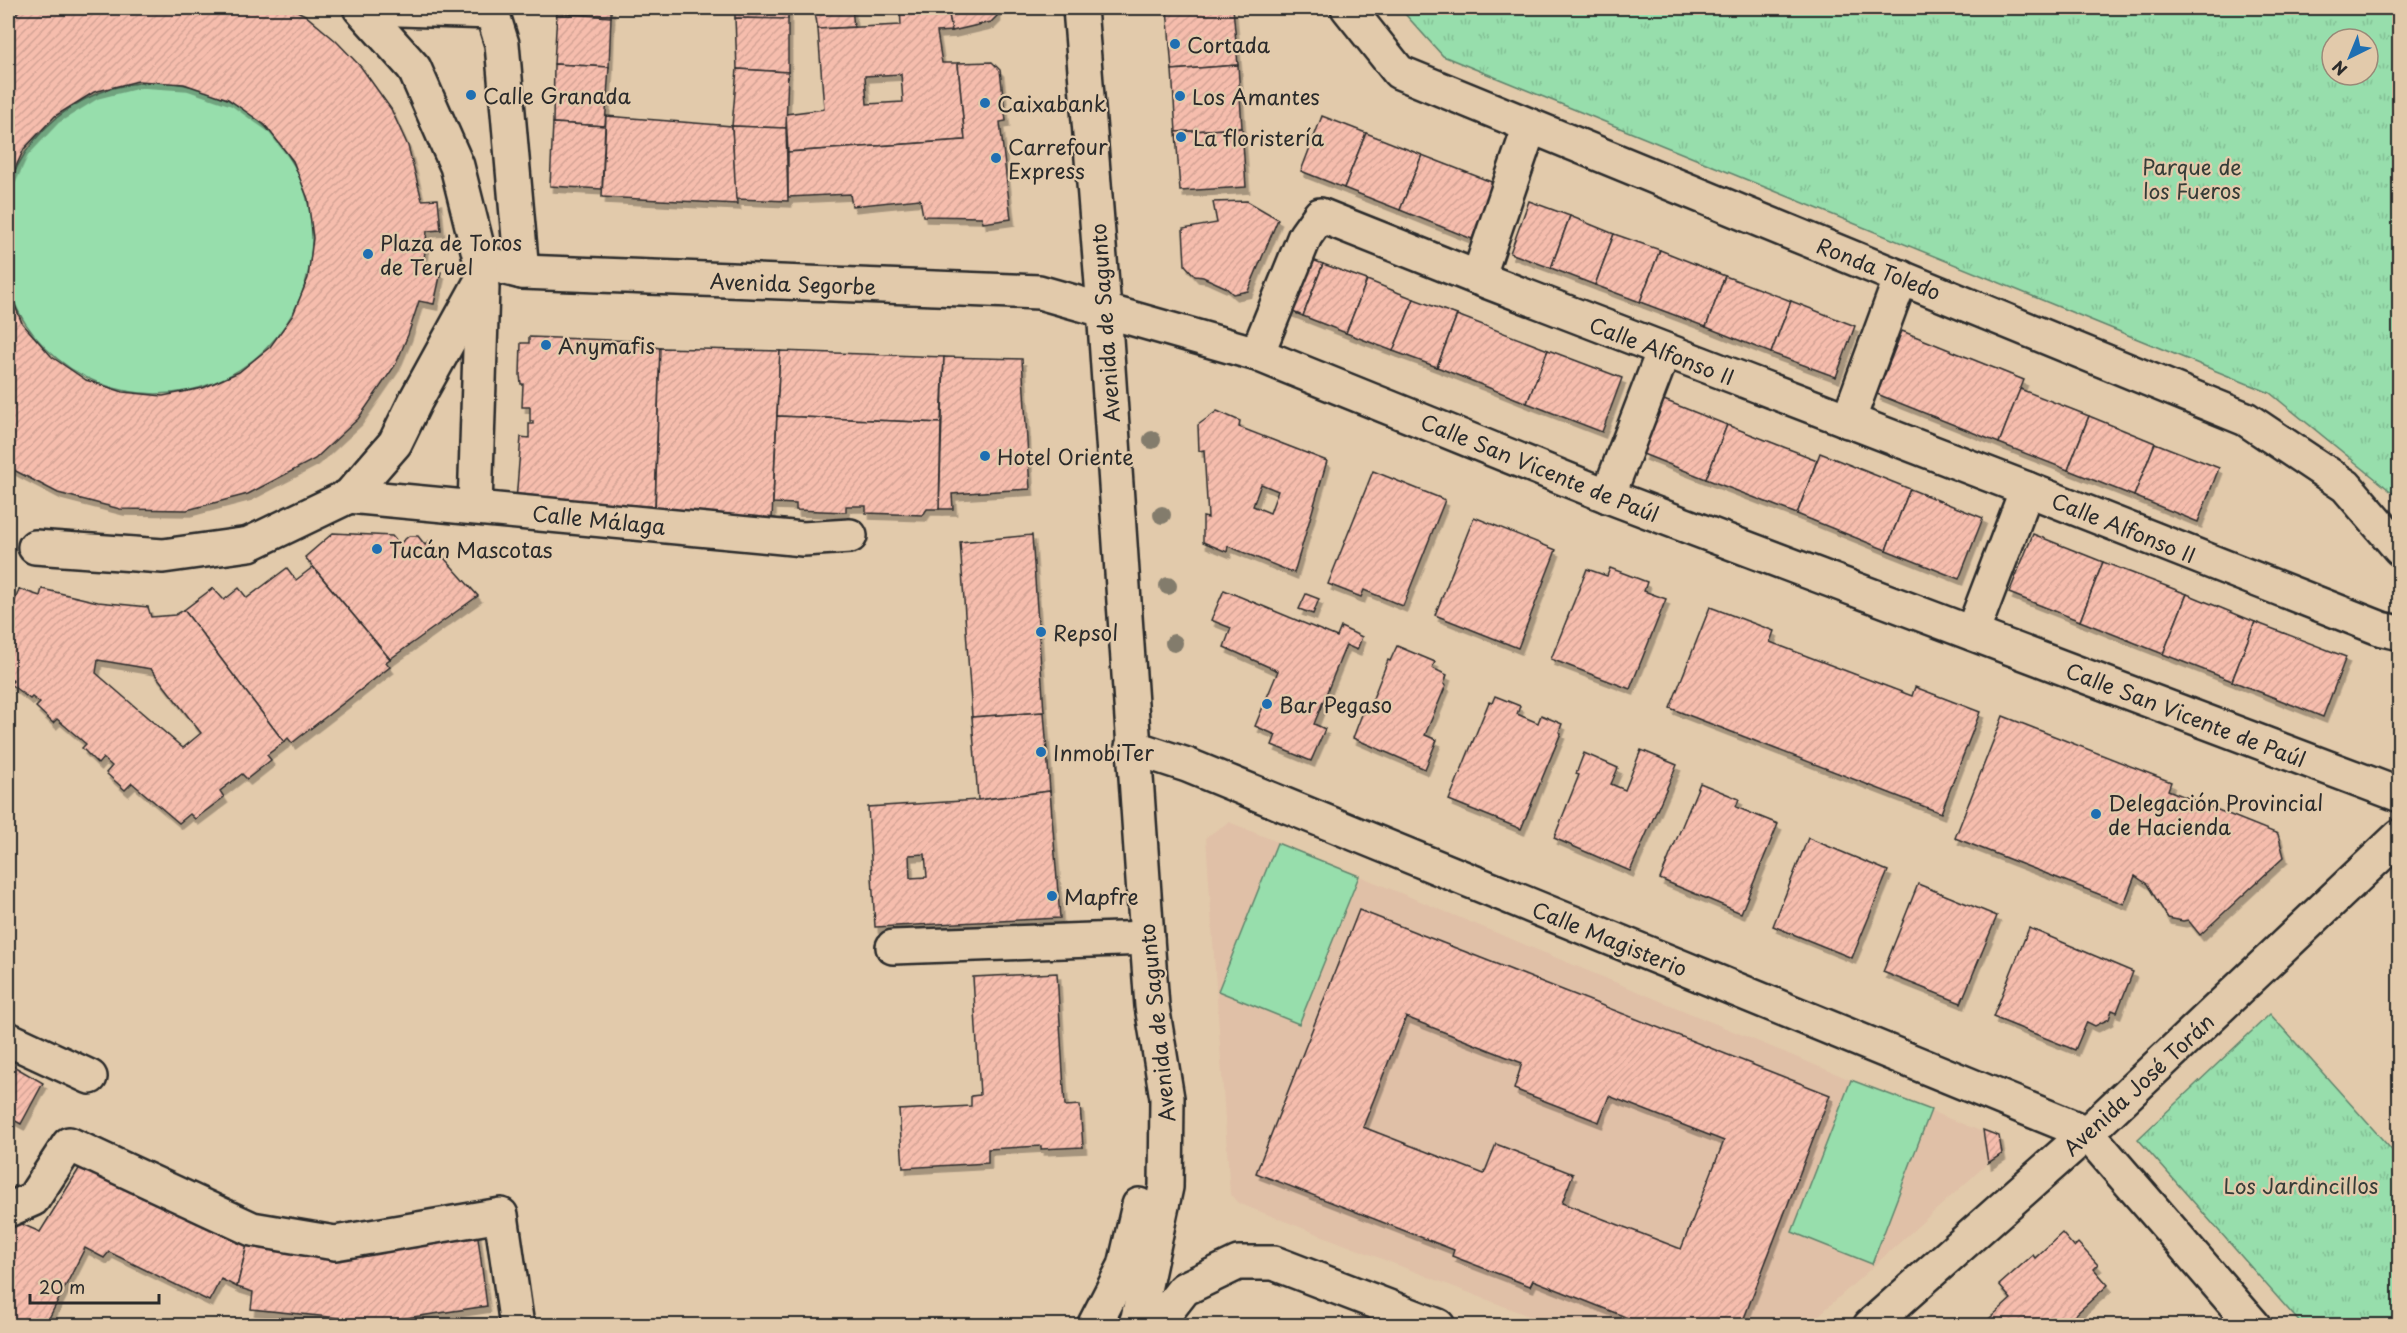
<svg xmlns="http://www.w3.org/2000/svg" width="2407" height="1333" viewBox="0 0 2407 1333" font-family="'Playpen Sans',sans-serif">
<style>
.built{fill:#e0c0a7}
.grass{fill:#97deac;stroke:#61846c;stroke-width:1.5}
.park{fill:url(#park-tufts);stroke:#61846c;stroke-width:1.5;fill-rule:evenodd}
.building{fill:url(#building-hatch);stroke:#2b2b2b;stroke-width:1.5;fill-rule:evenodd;filter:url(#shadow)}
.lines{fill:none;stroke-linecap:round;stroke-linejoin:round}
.minor-casing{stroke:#2b2b2b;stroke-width:38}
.major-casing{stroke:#2b2b2b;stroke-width:38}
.minor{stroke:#e2caab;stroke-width:33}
.major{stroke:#e2caab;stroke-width:33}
.tree{fill:#837c6c}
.poi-dot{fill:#1f6fb2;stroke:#e2caab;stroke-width:2}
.labels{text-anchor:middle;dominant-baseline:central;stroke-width:4.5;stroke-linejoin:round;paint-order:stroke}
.poi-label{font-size:21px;fill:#2b2b2b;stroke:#e2caab;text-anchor:start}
.park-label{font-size:21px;fill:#363d38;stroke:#e2caab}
.street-label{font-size:21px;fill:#2b2b2b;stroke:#e2caab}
</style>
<defs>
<pattern id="park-tufts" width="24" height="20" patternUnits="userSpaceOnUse" patternTransform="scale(1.5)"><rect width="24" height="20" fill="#97deac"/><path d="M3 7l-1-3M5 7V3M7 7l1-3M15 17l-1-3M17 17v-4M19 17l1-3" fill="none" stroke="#82bf94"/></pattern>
<pattern id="building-hatch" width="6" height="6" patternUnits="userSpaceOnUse" patternTransform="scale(1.5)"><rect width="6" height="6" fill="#f6bdad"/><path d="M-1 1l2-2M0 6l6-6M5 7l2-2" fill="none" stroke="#d3a395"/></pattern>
<filter id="shadow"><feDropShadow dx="3.5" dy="6" stdDeviation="0" flood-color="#0004"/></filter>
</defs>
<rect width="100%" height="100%" fill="#e2caab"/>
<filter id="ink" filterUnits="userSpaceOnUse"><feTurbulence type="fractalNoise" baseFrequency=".0167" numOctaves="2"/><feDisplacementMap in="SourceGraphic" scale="12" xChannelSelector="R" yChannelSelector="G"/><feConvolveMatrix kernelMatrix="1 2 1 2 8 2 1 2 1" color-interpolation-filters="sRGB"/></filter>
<g filter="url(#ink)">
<!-- built -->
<polygon class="built" points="1229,822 1851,1080 1983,1132 1999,1136 2002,1154 1988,1163 1808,1325 1552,1325 1238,1203 1230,1194 1206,837"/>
<!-- grass -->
<g class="grass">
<circle cx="156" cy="238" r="156"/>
<polygon points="1277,843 1359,876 1299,1024 1218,991"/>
<polygon points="1851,1080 1931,1110 1872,1264 1792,1232"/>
</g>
<!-- park -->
<g class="park">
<path d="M1402,8H2399V498L2270,393L1443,56L1405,14ZM2332,39H2368V75H2332Z"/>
<polygon points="2270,1014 2399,1158 2399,1325 2302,1325 2138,1139"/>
</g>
<!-- building -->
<g class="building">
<polygon points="24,8 291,8 305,15 336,41 361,67 391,109 408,146 422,200 438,199 441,230 427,231 423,269 441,272 434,304 419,301 408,335 396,364 358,419 315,459 248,494 187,510 120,509 58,493 8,467 8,289 22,323 52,357 86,380 123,392 163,396 203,388 239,372 270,347 293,315 308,278 313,238 308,199 293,161 265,125 228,99 184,84 138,81 94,92 55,116 24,149 8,184 8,18"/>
<polygon points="557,8 611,8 611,17 557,13"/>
<polygon points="735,8 788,8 788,19 735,18"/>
<polygon points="814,8 852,8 854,27 818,29"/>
<path d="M900,8H948L952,31L937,32L942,63H958L965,140L788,152L786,114L824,109L818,29L901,25ZM901,74L903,102L867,104L865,76Z"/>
<polygon points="948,8 997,8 997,16 991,22 952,31"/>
<polygon points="1167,8 1233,8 1238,65 1172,70"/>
<polygon points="557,13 611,17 609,67 554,64"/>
<polygon points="735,18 788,19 788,72 737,69"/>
<polygon points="992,62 1000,70 1006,121 1000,122 1011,219 983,223 982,217 923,216 920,199 852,206 850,194 788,197 788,152 965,140 958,63"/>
<polygon points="554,64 609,67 605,126 553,123"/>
<polygon points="1238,65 1242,128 1176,132 1172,70"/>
<polygon points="737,69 788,72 786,128 732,126"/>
<polygon points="606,116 732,126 737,204 602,197"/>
<polygon points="1322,116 1366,133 1344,188 1301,171"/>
<polygon points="553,123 605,126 602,189 550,186"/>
<polygon points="732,126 786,128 788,201 736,199"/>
<polygon points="1242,128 1246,187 1180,191 1176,132"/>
<polygon points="1366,133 1422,155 1400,210 1344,188"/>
<polygon points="1422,155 1494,183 1472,239 1400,210"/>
<polygon points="1247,201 1278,219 1248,291 1233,294 1225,287 1203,277 1195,276 1185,265 1183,229 1217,223 1213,202"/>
<polygon points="1529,201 1570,216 1551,268 1510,253"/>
<polygon points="1570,216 1614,234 1595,285 1551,268"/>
<polygon points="1614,234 1660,250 1640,302 1595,285"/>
<polygon points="1660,250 1725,276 1706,327 1640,302"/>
<polygon points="1305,257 1323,264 1303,316 1285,309"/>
<polygon points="1323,264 1367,280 1346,333 1303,316"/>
<polygon points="1725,276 1791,301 1771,353 1706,327"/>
<polygon points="1367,280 1414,299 1393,351 1346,333"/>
<polygon points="1414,299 1457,315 1437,367 1393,351"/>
<polygon points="1791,301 1855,326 1836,377 1771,353"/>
<polygon points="1457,315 1548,350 1527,403 1437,367"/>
<polygon points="1902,331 2024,380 1999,443 1877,394"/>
<polygon points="529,337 638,341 638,345 660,348 655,506 632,507 516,501 521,437 529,438 529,424 533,424 533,421 530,421 530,407 522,407 523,384 521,384 520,375 521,343 529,343"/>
<polygon points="660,348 780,351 772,518 655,514"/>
<polygon points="1548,350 1622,378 1602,432 1527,403"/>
<polygon points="780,351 944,357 941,423 777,416"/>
<polygon points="944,357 1022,359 1030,489 952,494 953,509 939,509"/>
<polygon points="2020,389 2089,416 2068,470 1999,443"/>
<polygon points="1664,400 1727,425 1706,479 1643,454"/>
<path d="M1217,411L1240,421L1239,427L1327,461L1294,573L1228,546L1227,552L1203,542V517L1208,518L1204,450L1199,451L1198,425ZM1261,484L1278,491L1270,513L1253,506Z"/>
<polygon points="777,416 941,423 939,509 927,509 923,515 866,513 866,506 846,506 846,512 796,510 796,504 773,503"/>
<polygon points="2089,416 2155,443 2134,496 2068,470"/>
<polygon points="1727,425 1817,460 1797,514 1706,479"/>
<polygon points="2155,443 2219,468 2198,522 2134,496"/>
<polygon points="1820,453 1910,489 1886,550 1797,514"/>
<polygon points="1373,471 1445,500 1403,606 1364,590 1361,597 1328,584"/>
<polygon points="1910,489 1983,518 1959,579 1886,550"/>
<polygon points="1474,517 1556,550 1518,648 1435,615"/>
<polygon points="333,533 392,536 399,544 409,536 418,536 425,545 429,541 478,596 390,659 305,557"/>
<polygon points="2033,534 2103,562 2080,621 2009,593"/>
<polygon points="1032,535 1044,712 972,717 960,542"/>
<polygon points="2103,562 2187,594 2163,654 2080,621"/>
<polygon points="313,567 390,659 386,662 390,667 292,743 288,738 284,742 184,610 213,588 224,600 239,588 247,598 287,568 296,580"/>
<polygon points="1610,568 1647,582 1644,591 1666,599 1630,689 1551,659 1587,569 1607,576"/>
<path d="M19,589L40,596L42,589L98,602L148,607L151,617L175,615L184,610L284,742L267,755L271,760L247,779L242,774L220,791L224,797L195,819L190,814L179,823L132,783L125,790L106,773L112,766L103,758L98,764L82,748L86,744L57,719L53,723L36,707L40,703L32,697L30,699L10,684L13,681L8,676V621ZM98,660L151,669L201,733L183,748L96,673Z"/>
<polygon points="1224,590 1337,637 1341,627 1362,637 1357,650 1346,645 1314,724 1325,729 1311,761 1272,745 1276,735 1255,726 1278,671 1224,647 1231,628 1211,620"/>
<polygon points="1306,594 1319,599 1313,614 1299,609"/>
<polygon points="2187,594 2255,622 2232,681 2163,654"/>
<polygon points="1710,607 1774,631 1770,642 1912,696 1915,687 1980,712 1941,813 1670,708"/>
<polygon points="2255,622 2346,657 2323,717 2232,681"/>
<polygon points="1397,646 1435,662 1432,668 1447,675 1444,684 1446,685 1425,735 1437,740 1425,769 1353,738 1364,709 1368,711 1388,660 1390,661"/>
<polygon points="1495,696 1520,706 1517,714 1538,723 1541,715 1562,724 1559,732 1561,733 1521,829 1449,800 1489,702 1492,703"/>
<polygon points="1044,712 1050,791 978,800 972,717"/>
<polygon points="2003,716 2171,782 2168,790 2278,834 2284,857 2200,935 2188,920 2183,921 2168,918 2147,884 2135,876 2124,904 1955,838"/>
<polygon points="1641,750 1677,765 1630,871 1554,838 1579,775 1576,774 1584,753 1618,768 1611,784 1625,790"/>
<polygon points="1700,783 1739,799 1736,807 1778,824 1741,913 1660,879"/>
<path d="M1050,791L1060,918L875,927L868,807L978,800ZM925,854L927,877L910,878L909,855Z"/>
<polygon points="1808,838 1888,871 1852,958 1773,926"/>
<polygon points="1918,884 1997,916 1961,1003 1883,972"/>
<path d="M1359,910L1830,1095L1741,1326H1648L1533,1280L1530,1286L1452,1256L1454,1250L1256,1173ZM1406,1017L1522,1063L1514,1089L1599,1122L1609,1096L1724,1141L1681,1249L1562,1203L1573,1174L1496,1144L1484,1174L1363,1127Z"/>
<polygon points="2029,928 2133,972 2117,1012 2112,1010 2109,1019 2095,1026 2087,1022 2075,1050 1993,1017"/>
<polygon points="1057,973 1065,1106 1080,1105 1083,1147 1041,1149 1041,1146 988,1149 988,1163 903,1168 899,1110 971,1106 971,1096 980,1095 973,977"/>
<polygon points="8,1063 43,1083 21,1124 8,1117"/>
<polygon points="1983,1130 1999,1136 2002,1154 1988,1163"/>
<polygon points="82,1164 239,1237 238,1243 247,1245 237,1287 221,1279 209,1301 109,1252 104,1258 85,1248 45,1326 8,1326 8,1235 15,1221 40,1232"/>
<polygon points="477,1230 487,1306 379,1322 251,1309 253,1292 237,1287 247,1245 260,1248 259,1239"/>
<polygon points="2062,1233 2074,1247 2078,1243 2098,1265 2094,1269 2108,1285 2063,1326 1981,1326 2011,1299 1999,1285 2033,1255 2035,1258"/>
</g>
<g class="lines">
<defs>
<g id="minor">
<polyline points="369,8 492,12 502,44 522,272"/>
<polyline points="1348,8 1399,72 2246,419 2346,486 2400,549"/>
<polyline points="481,262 522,272 1039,292 1257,354 1608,496 2400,795"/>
<polyline points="1478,278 1530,126"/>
<polyline points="1257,354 1305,236 1320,215 1478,278 2027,489 2382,629 2400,633"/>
<polyline points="1848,421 1901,277"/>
<polyline points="349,496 803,539 850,536"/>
<polyline points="1608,496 1664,350"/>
<polyline points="475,507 482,287"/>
<polyline points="35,547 163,556 249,544 349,496 395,443 416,400 482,280 481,262 457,166 414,68 360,8"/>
<polyline points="1972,633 2027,489"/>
<polyline points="1132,747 1187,765 2087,1133 2254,1326"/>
<polyline points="893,947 1147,938"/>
<polyline points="8,1039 90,1077"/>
<polyline points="8,1210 33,1199 69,1144 252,1229 335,1243 501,1215 517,1326"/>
<polyline points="1155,1326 1184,1289 1238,1263 1274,1263 1438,1326"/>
<polyline points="1870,1326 2087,1133 2400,836"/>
</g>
<g id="major">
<polyline points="1080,8 1104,309 1147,938 1152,1006 1167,1098 1166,1187 1138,1318 1135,1326"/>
<polyline points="1094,1326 1125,1266 1139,1205"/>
</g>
</defs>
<!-- minor casing -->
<use href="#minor" class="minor-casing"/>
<!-- major casing -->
<use href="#major" class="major-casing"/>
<!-- minor -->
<use href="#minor" class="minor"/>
<!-- major -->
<use href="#major" class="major"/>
</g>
<!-- trees -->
<g class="tree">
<circle cx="1152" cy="440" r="9"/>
<circle cx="1162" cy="515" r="9"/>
<circle cx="1168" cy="586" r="9"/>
<circle cx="1174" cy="643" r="9"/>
</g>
</g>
<!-- markers -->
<g class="poi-dot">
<circle cx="1175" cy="44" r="6"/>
<circle cx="471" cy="95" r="6"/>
<circle cx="1180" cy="96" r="6"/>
<circle cx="985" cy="103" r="6"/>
<circle cx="1181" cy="137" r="6"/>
<circle cx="996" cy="158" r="6"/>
<circle cx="368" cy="254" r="6"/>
<circle cx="546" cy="345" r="6"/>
<circle cx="985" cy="456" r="6"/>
<circle cx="377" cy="549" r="6"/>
<circle cx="1041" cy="632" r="6"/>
<circle cx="1267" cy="704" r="6"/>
<circle cx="1041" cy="752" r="6"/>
<circle cx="2096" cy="814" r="6"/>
<circle cx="1052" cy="896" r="6"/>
</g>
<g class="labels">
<!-- poi labels -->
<g class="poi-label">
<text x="1187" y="44">Cortada</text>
<text x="483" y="95">Calle Granada</text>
<text x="1192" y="96">Los Amantes</text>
<text x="997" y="103">Caixabank</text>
<text x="1193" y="137">La floristería</text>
<text x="1008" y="146">Carrefour<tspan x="1008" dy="24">Express</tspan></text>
<text x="380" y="242">Plaza de Toros<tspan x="380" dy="24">de Teruel</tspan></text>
<text x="558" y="345">Anymafis</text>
<text x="997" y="456">Hotel Oriente</text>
<text x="389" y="549">Tucán Mascotas</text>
<text x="1053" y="632">Repsol</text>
<text x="1279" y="704">Bar Pegaso</text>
<text x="1053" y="752">InmobiTer</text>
<text x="2108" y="802">Delegación Provincial<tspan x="2108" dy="24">de Hacienda</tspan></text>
<text x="1064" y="896">Mapfre</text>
</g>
<!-- park labels -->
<g class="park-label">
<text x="2192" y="166">Parque de<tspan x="2192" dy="24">los Fueros</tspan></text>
<text x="2301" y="1185">Los Jardincillos</text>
</g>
<!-- street labels -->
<g class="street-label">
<text transform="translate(1879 268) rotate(22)">Ronda Toledo</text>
<text transform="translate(793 283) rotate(2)">Avenida Segorbe</text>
<text transform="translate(1104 323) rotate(-94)">Avenida de Sagunto</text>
<text transform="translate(1662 350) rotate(21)">Calle Alfonso II</text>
<text transform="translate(1540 467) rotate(22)">Calle San Vicente de Paúl</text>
<text transform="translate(599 519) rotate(6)">Calle Málaga</text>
<text transform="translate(2124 527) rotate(22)">Calle Alfonso II</text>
<text transform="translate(2186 714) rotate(21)">Calle San Vicente de Paúl</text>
<text transform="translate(1610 938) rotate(22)">Calle Magisterio</text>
<text transform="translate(1156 1023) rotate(-96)">Avenida de Sagunto</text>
<text transform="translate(2138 1084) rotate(-43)">Avenida José Torán</text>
</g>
</g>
<!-- margin -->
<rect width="2407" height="1333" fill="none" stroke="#e2caab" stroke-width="30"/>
<rect x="15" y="15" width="2377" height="1303" fill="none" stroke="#2b2b2b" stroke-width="2" filter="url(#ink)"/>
<!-- north arrow -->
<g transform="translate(2350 57) rotate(223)"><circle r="28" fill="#e2caab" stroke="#998a78" stroke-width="1.5"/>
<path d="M0-4.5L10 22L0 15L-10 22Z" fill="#1f6fb2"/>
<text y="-9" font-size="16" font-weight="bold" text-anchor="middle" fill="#2b2b2b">N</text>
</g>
<!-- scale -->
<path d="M30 1294v9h129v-9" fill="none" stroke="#2b2b2b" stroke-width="3"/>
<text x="39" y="1294" font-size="18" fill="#2b2b2b" stroke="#e2caab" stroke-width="4.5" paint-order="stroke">20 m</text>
</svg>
